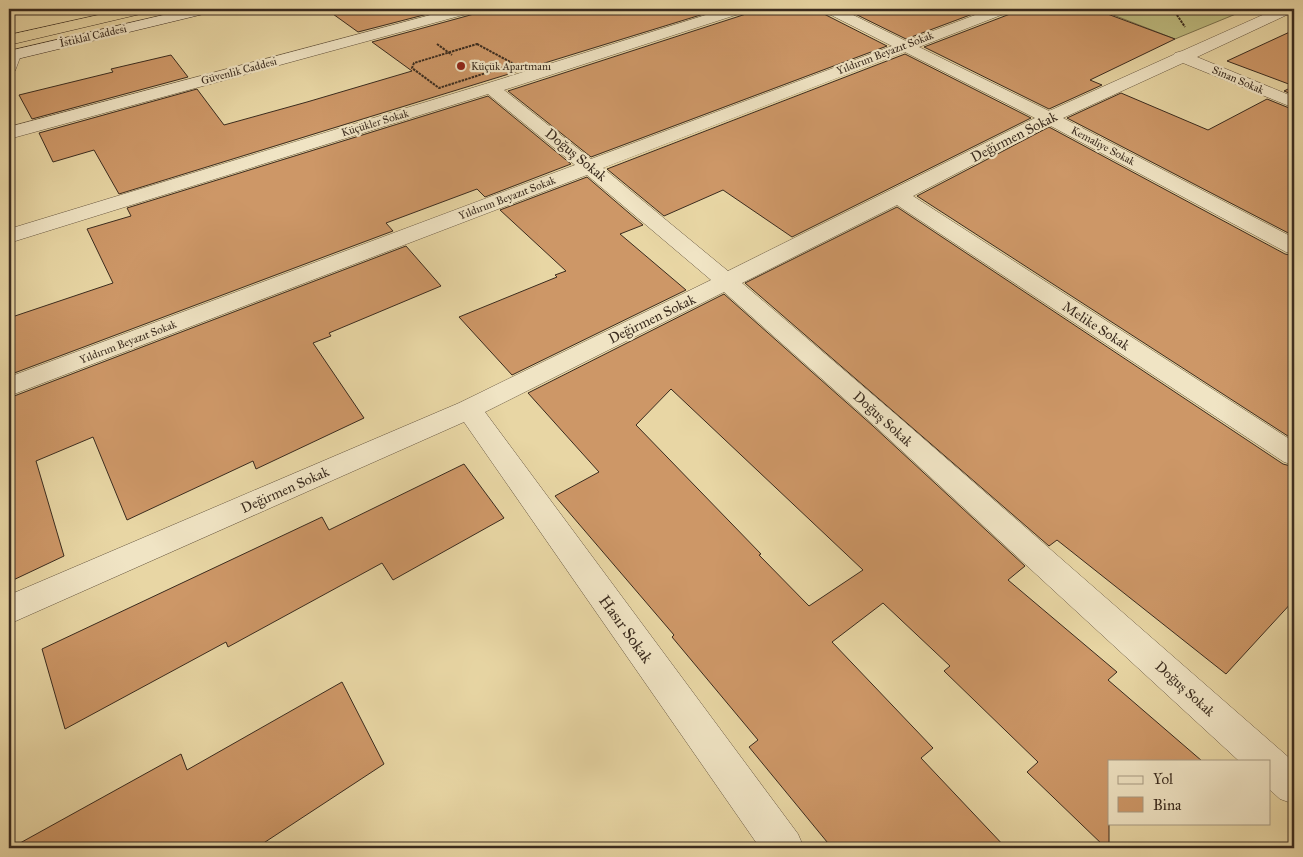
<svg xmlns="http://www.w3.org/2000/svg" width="1303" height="857" viewBox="0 0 1303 857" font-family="'IM FELL Great Primer',serif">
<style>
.green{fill:#bebc80;stroke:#7c744f}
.building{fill:#cd9767;stroke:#3a2b1e;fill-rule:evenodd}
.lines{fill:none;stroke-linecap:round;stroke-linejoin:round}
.minor-casing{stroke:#665640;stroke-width:1}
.secondary-casing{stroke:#3a2b1e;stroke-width:1}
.trunk-casing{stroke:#3a2b1e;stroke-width:1}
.path{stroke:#3a2b1e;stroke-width:2;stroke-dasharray:2.5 1;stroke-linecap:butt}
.minor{fill:#f0e4c4;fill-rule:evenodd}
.secondary{fill:#f0e4c4;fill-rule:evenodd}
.trunk{fill:#e8d6a4;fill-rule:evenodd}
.poi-dot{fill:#8f2418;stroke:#f0e4c4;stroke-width:2}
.labels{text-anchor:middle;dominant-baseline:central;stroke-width:4.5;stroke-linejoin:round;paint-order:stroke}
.far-street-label{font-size:11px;fill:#3a2b1e;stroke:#f0e4c4}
.far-poi-label{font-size:11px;fill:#3a2b1e;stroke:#f0e4c4;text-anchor:start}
.street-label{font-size:14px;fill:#3a2b1e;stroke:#f0e4c4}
.near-street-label{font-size:16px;fill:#3a2b1e;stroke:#f0e4c4}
</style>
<rect width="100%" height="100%" fill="#e8d6a4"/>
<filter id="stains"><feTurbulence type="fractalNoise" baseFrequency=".004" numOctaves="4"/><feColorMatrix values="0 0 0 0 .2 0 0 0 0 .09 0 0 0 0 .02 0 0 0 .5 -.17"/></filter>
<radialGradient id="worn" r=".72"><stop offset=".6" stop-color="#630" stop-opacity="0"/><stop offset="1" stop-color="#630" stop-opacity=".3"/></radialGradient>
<!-- green -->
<polygon class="green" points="1098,9 1248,9 1175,39"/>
<!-- building -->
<g class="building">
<polygon points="326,9 447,9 358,32"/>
<polygon points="478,9 720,9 119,194 94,150 53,162 39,133 197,89 224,125 307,102 412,71 372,42 474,14"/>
<polygon points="749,9 821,9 824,14 887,46 591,157 508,91 746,14"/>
<polygon points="845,9 986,9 906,39"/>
<polygon points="1013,9 1094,9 1175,39 1090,80 1102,85 1049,109 924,47 1010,14"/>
<polygon points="1294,30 1294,95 1284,91 1294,86 1227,61"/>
<polygon points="905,54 1031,118 792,237 723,190 664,216 607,169"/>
<polygon points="171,55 188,77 32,119 19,95 113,72 111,69"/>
<polygon points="1121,93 1208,130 1267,99 1294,110 1294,236 1067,118"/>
<polygon points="488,96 571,164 485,197 477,189 386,223 393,231 9,375 9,318 113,283 87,229 131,216 127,208"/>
<polygon points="1049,127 1285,254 1294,256 1294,440 917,196"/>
<polygon points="587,177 643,225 620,234 686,290 512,375 459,317 557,277 555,275 566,271 500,210"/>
<polygon points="897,207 1283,464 1294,467 1294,600 1226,674 1057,540 1049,546 745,283"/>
<polygon points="406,246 441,286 329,333 331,336 313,343 364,418 256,469 253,461 127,520 93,437 36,461 64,556 9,582 9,398"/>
<path d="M724,294L873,426L1025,566L1008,580L1117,672L1108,680L1202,761H1109V848H1106L1027,772L1038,762L944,671L950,666L883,603L832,642L933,748L921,758L1006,848H832L749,747L758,740L672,637L674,635L555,496L599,472L528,393ZM671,389L863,570L809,606L759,555L761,554L636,425Z"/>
<polygon points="464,464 504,518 393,580 382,563 228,647 226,642 65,729 42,649 322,517 329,530"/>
<polygon points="342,682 384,764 256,848 11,848 181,754 187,770"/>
</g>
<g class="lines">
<defs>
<g id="minor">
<polygon points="453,9 476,9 474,12 9,139 9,127"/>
<path d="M725,9H747L745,12L504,90L591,159L892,46L825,12L823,9H841L906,41L991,9H1011L1009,12L919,47L1049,111L1173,55L1175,53L1182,51L1276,9H1294L1293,12L1197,57L1294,97V108L1183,63L1063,118L1294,238V254L1286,252L1049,125L913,196L1294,442V465L1284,462L897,205L742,283L893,412L1294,762V804L1280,799L1269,789V761H1239L874,425L724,292L485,412L798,834L804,848H760L464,422L9,624V595L459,403L711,280L587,175L9,396V377L575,165L488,94L9,243V229L485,84ZM905,52L1035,118L728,271L603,168Z"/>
<polygon points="13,50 19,52 21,55 15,71 9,72 9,51"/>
</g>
<g id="secondary">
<polygon points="9,9 20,9 18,12 9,14"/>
<polygon points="189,9 214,9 212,12 9,61 9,51"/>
</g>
<polygon id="trunk" points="125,9 151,9 149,12 9,45 9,35"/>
</defs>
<!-- minor casing -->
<use href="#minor" class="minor-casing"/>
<!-- secondary casing -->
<use href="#secondary" class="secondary-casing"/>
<!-- trunk casing -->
<use href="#trunk" class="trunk-casing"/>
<!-- path -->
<g class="path">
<polyline points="1173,9 1185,27"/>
<polyline points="437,44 452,55"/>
<polygon points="477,44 514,64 439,88 412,68 414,63"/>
</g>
<!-- minor -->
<use href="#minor" class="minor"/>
<!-- secondary -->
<use href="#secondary" class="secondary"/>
<!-- trunk -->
<use href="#trunk" class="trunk"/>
</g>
<!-- markers -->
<circle class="poi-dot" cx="461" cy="66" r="5"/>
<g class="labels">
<!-- far-street labels -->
<g class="far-street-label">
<text transform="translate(93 36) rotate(-13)">İstiklal Caddesi</text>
<text transform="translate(885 53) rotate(-21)">Yıldırım Beyazıt Sokak</text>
<text transform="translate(239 71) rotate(-15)">Güvenlik Caddesi</text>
<text transform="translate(1238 80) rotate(23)">Sinan Sokak</text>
<text transform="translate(375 123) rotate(-17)">Küçükler Sokak</text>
<text transform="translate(1103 146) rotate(28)">Kemaliye Sokak</text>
<text transform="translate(507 198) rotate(-21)">Yıldırım Beyazıt Sokak</text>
<text transform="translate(128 342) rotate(-21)">Yıldırım Beyazıt Sokak</text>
</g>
<!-- far-poi labels -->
<g class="far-poi-label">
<text x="471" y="66">Küçük Apartmanı</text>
</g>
<!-- street labels -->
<g class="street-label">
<text transform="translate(1014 137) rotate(-27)">Değirmen Sokak</text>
<text transform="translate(576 155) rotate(39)">Doğuş Sokak</text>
<text transform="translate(652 319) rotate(-26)">Değirmen Sokak</text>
<text transform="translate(1096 326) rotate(33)">Melike Sokak</text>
<text transform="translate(883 419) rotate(42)">Doğuş Sokak</text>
<text transform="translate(285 490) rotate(-24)">Değirmen Sokak</text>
<text transform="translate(1185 689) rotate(42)">Doğuş Sokak</text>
</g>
<!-- near-street labels -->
<g class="near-street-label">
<text transform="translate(626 629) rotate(54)">Hasır Sokak</text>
</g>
</g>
<!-- margin -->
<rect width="1303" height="857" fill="none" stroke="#e8d6a4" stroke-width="30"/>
<rect x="10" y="10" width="1283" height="837" fill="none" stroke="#3a2b1e" stroke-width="2.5"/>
<rect x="15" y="15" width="1273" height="827" fill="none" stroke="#3a2b1e"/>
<!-- legend -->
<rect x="1108" y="760" width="162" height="65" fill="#f0e4c4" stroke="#a79a82"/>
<rect x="1118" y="776" width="25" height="8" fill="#f0e4c4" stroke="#a79a82"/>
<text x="1153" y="784" font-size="15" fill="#3a2b1e">Yol</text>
<rect x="1118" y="797" width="25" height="15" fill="#cd9767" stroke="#a79a82"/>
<text x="1153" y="810" font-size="15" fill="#3a2b1e">Bina</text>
<rect width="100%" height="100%" filter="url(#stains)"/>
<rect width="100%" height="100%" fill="url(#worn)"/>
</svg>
